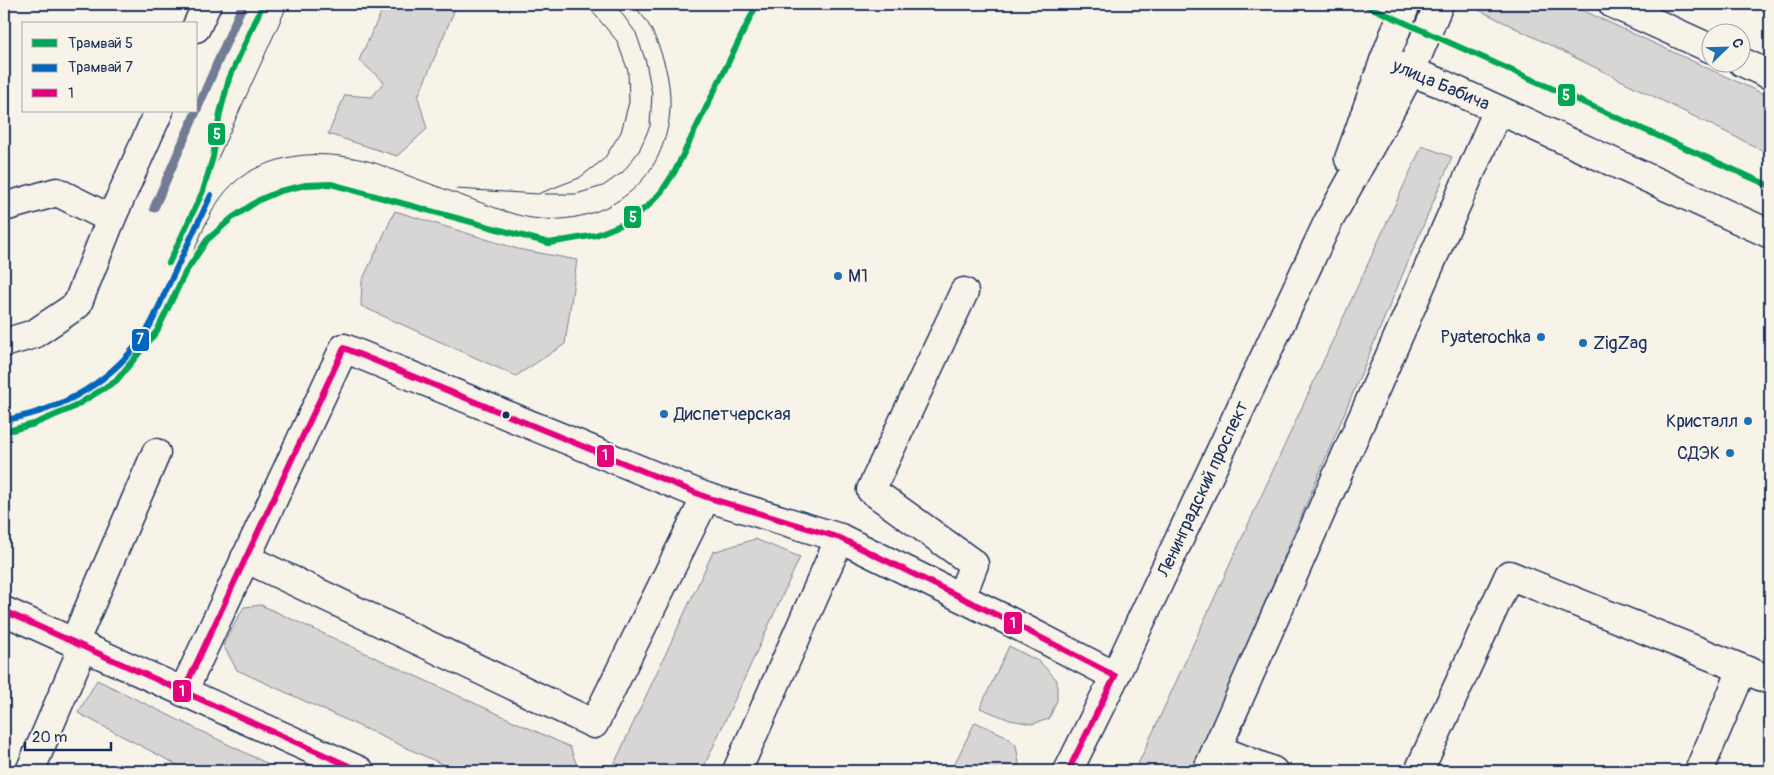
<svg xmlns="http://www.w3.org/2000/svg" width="1774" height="775" viewBox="0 0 1774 775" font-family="Pangolin,sans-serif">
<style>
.green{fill:#d7d6d4;stroke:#798299}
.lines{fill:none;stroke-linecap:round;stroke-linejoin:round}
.stream{stroke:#727c95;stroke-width:9}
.minor-casing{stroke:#1b2f5e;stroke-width:31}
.major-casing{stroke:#1b2f5e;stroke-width:31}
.minor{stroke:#f7f3e8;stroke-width:28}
.major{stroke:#f7f3e8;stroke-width:28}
.tram{stroke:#1b2f5e;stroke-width:1}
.bus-1-casing{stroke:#f7f3e8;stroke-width:10}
.bus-1{stroke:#e5007d;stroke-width:6}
.tram-1-casing{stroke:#f7f3e8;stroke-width:10}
.tram-2-casing{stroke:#f7f3e8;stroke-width:10}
.tram-1{stroke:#00a651;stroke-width:6}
.tram-2{stroke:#0065bd;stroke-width:6}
.poi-dot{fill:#1f6fb2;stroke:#f7f3e8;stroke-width:2}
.bus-dot{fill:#1b2f5e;stroke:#f7f3e8;stroke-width:2}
.labels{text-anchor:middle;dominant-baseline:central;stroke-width:4;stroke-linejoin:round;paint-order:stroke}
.street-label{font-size:18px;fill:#1b2f5e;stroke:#f7f3e8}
.poi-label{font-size:18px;fill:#1b2f5e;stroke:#f7f3e8;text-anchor:start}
.line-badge{stroke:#f7f3e8;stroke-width:2}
.badge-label{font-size:14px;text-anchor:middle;font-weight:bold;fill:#fff}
</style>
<rect width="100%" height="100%" fill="#f7f3e8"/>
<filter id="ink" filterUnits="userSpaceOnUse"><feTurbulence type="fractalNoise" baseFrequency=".02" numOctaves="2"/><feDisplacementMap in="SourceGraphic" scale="10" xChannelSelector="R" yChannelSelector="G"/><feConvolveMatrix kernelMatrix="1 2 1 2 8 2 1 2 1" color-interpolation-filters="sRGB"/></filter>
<g filter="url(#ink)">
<!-- green -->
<g class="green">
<polygon points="385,4 457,4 418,97 427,129 397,156 328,134 345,95 372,97 384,82 359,60"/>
<polygon points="1485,4 1569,4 1770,97 1770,154 1479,10"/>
<polygon points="1422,146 1452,157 1206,743 1193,771 1135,771"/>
<polygon points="395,211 518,249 577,260 565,344 516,376 361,306 362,281"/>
<polygon points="755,539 800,557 702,771 611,771 713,552"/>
<polygon points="261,605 570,747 579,771 457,771 237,670 223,645 244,607"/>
<polygon points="1009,646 1040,662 1057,680 1057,700 1049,719 1032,724 1010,720 980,708"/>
<polygon points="97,680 266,763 262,771 189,771 78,713"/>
<polygon points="975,722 1004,735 1016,745 1019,763 1015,771 951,771"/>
</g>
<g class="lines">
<!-- stream -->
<polyline class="stream" points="154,208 243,4"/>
<defs>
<g id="minor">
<polyline points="1613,4 1712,49"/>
<polyline points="196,28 207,4"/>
<polyline points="1384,61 1440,83 1770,234"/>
<polyline points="1742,62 1770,75"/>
<polyline points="4,207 57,192 111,219 77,305 34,334 4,343"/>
<polyline points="111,219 159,111"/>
<polyline points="245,558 594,724 706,497"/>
<polyline points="961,597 974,564 871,490 964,292"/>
<polyline points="4,611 360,771"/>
<polyline points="74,643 156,453"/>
<polyline points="183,692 344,348 706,497 840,538 1007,620 1115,676"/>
<polyline points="1217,749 1273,771"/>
<polyline points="30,771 83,647"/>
<polyline points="737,771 840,538"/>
<polyline points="1207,771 1498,110"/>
<polyline points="1419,771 1509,575 1770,680"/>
<polyline points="1699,771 1742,670"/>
</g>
<g id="major">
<polyline points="1349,159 1384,61 1406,4"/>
<polyline points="1068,771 1115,676 1328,222 1385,120 1411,71 1439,4"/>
</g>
</defs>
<!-- minor casing -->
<use href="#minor" class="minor-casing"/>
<!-- major casing -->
<use href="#major" class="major-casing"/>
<!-- minor -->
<use href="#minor" class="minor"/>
<!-- major -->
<use href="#major" class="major"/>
<!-- tram -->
<g class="tram">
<polyline points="456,189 538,194 579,178 604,159 621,132 629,102 628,71 617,41 586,4"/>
<polyline points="203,191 288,4"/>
<polyline points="545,194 576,194 603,186 623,172 639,151 650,126 652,94 646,62 636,33 615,4"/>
<path d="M185,273C207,223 216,178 275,161C306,151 338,154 368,161C381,164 392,170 404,174C426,182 449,191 471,199C485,204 500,210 514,214C547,224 586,220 616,202C639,188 656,167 664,141C677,103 668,61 649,25C645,18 638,11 633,4"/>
</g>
<defs>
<g id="bus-1">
<polyline points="4,611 360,771"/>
<polyline points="183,692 344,348 706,497 840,538 1007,620 1115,676 1068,771"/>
</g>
</defs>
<!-- bus-1 casing -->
<use href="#bus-1" class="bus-1-casing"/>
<!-- bus-1 -->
<use href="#bus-1" class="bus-1"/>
<defs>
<g id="tram-1">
<polyline points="1363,4 1770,186"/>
<polyline points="169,263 203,191 213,157 220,113 229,79 263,4"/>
<polyline points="4,432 34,424 72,408 116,381 157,331 185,273 207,240 232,218 259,200 280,191 306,185 331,184 549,243 596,235 623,224 648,206 662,191 675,171 757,4"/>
</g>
<path id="tram-2" d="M5,420C63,410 113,381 146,332C156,317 161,300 169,284C183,254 197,225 211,195"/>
</defs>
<!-- tram-1 casing -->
<use href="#tram-1" class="tram-1-casing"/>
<!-- tram-2 casing -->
<use href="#tram-2" class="tram-2-casing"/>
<!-- tram-1 -->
<use href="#tram-1" class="tram-1"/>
<!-- tram-2 -->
<use href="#tram-2" class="tram-2"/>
</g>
</g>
<!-- markers -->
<g class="poi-dot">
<circle cx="838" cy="276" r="5"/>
<circle cx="1541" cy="337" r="5"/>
<circle cx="1583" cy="343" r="5"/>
<circle cx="664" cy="414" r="5"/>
<circle cx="1748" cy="421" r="5"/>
<circle cx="1730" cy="453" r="5"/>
</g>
<circle class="bus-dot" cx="506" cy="415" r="4.5"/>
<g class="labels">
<!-- street labels -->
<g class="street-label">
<text transform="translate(1441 85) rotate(23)">улица Бабича</text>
<text transform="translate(1203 489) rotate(-65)">Ленинградский проспект</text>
</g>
<!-- poi labels -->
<g class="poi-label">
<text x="848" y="276">М1</text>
<text x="1531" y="337" text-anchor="end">Pyaterochka</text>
<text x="1593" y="343">ZigZag</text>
<text x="674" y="414">Диспетчерская</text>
<text x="1738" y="421" text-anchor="end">Кристалл</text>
<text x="1720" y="453" text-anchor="end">СДЭК</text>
</g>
</g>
<g class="line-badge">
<rect x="1557" y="83" width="19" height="24" rx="5" fill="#00a651"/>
<rect x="207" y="122" width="19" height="24" rx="5" fill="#00a651"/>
<rect x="623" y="205" width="19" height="24" rx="5" fill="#00a651"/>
<rect x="131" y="328" width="19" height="24" rx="5" fill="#0065bd"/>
<rect x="596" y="444" width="19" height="24" rx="5" fill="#e5007d"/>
<rect x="1003" y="611" width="20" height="24" rx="5" fill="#e5007d"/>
<rect x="172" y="679" width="20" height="24" rx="5" fill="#e5007d"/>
</g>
<g class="badge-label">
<text x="1566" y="100">5</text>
<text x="217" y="139">5</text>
<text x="633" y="222">5</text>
<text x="140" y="344">7</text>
<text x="605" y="460">1</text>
<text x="1013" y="628">1</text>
<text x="182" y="696">1</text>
</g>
<!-- margin -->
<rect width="1774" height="775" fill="none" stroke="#f7f3e8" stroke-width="20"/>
<rect x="10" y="10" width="1754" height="755" fill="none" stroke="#1b2f5e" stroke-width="2" filter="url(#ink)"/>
<!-- legend -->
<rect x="22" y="22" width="175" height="90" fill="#f7f3e8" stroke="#9fa5b1"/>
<rect x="32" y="39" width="25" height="8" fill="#00a651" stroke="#9fa5b1"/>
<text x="68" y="48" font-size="15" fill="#1b2f5e">Трамвай 5</text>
<rect x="32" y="64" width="25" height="8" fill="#0065bd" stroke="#9fa5b1"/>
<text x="68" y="72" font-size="15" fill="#1b2f5e">Трамвай 7</text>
<rect x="32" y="89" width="25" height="8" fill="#e5007d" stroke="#9fa5b1"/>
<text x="68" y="98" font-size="15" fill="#1b2f5e">1</text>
<!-- north arrow -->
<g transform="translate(1726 48) rotate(67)"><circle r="24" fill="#f7f3e8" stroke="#9fa5b1"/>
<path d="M0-4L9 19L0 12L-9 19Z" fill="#1f6fb2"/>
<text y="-8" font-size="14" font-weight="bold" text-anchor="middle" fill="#1b2f5e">С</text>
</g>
<!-- scale -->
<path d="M25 742v8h86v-8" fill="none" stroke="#1b2f5e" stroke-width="2.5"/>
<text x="32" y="742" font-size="15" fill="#1b2f5e" stroke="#f7f3e8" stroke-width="4" paint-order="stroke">20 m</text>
</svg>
